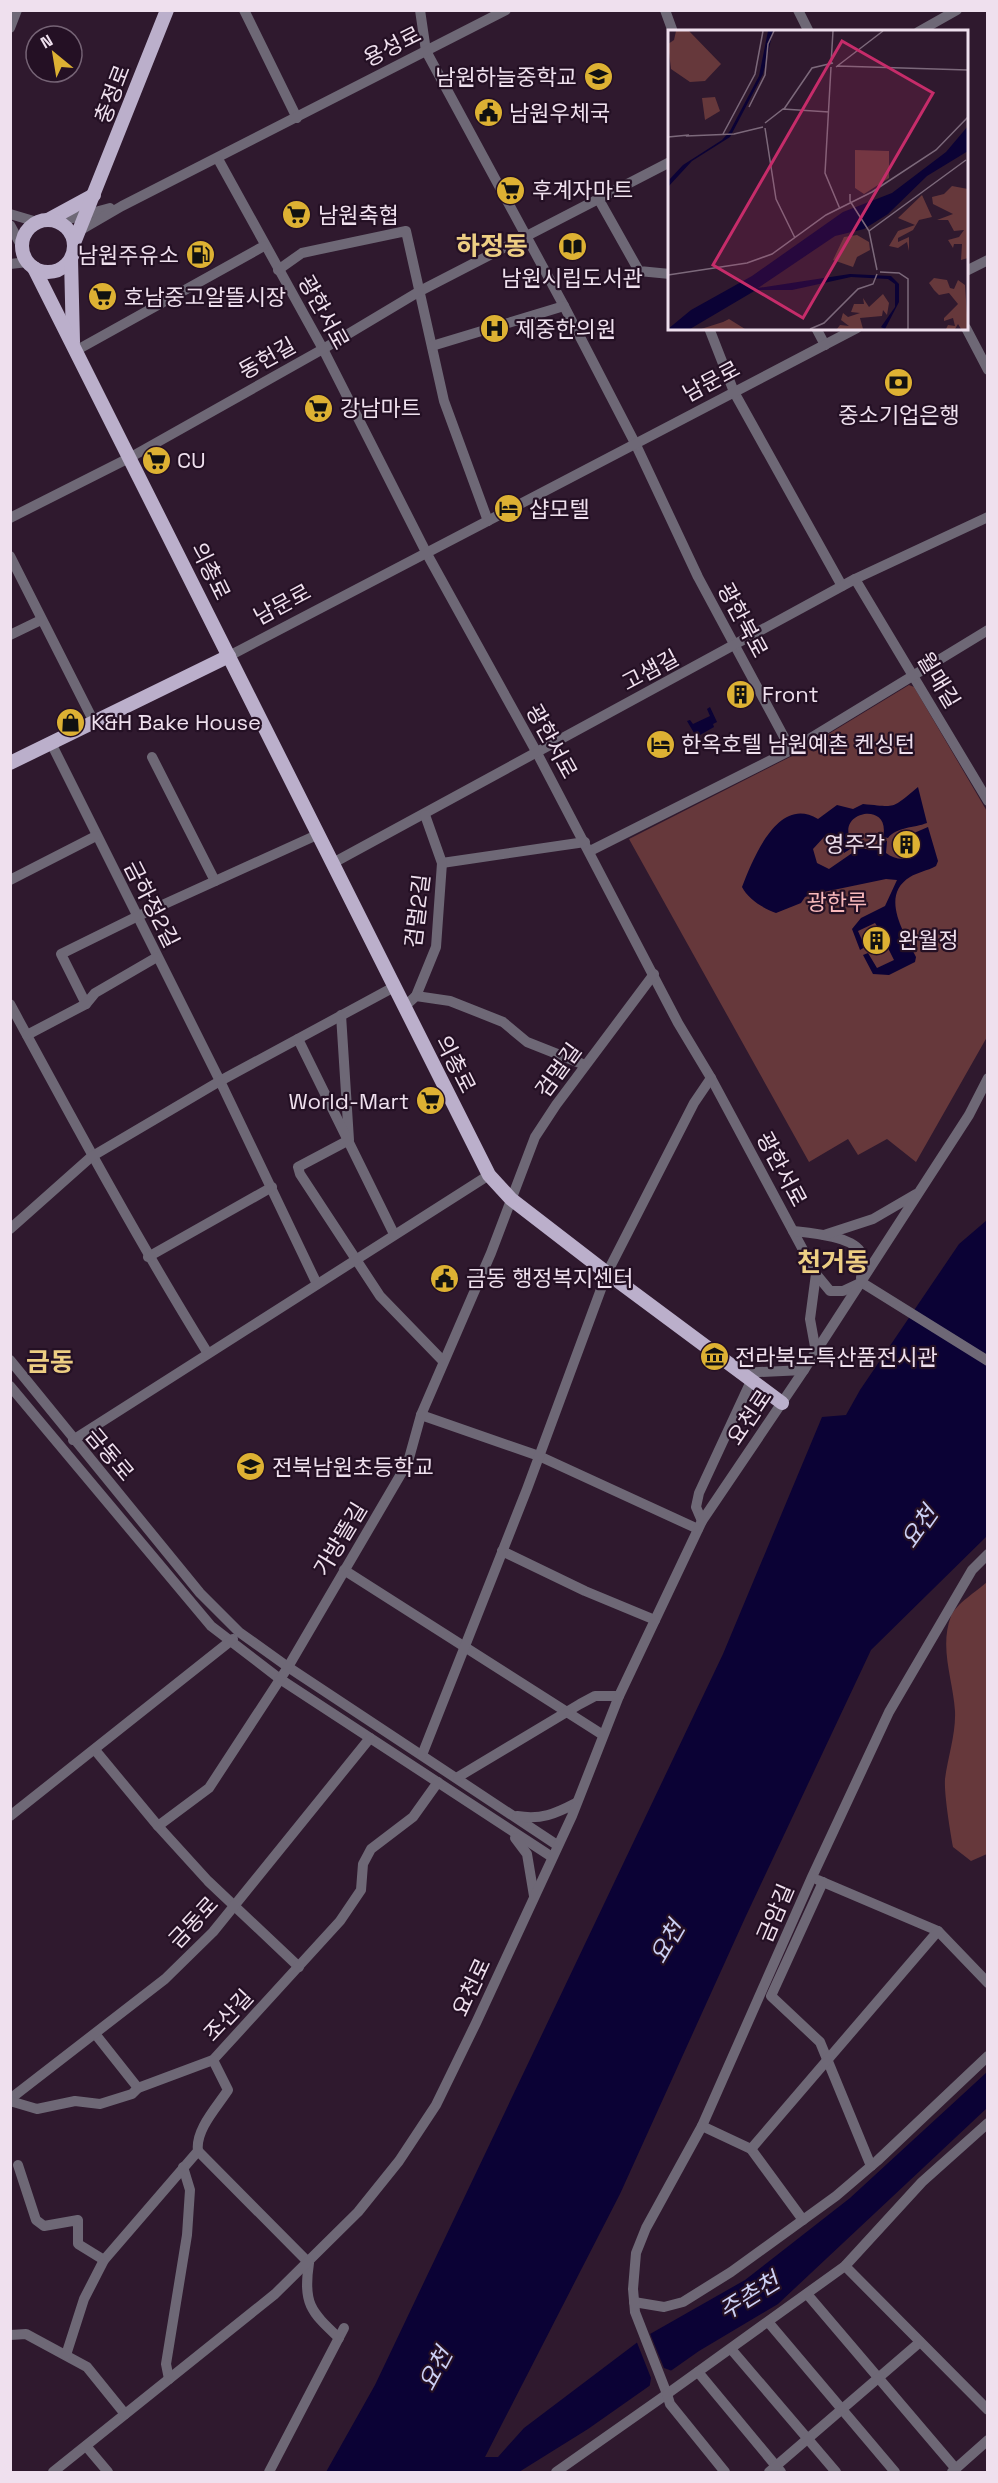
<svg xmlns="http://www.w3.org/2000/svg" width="998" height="2483" viewBox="0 0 998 2483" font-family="'Space Grotesk','Noto Sans KR',sans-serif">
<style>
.green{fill:#66383b}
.water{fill:#0b0235}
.pier{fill:#2f192e}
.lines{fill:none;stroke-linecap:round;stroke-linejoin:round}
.minor{stroke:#6e6876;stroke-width:10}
.major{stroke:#bbafcb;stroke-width:14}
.labels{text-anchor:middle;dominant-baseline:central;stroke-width:4.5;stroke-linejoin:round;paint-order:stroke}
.street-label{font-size:22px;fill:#efe0ee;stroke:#241024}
.poi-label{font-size:22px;fill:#efe0ee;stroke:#241024;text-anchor:start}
.park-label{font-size:22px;fill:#f8b9bb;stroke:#241024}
.water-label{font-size:24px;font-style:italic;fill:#ccd0f4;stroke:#241024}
.quarter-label{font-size:26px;font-weight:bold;fill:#edce83;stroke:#241024}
.inset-road{fill:none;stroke:#7c697b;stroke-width:1.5}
.view{fill:#c62c6a;fill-opacity:0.15;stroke:#c62c6a;stroke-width:3}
.inset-edge{fill:none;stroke:#efe0ee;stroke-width:3}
</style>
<rect width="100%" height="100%" fill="#2f192e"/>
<!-- green -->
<g class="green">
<polygon points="909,685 914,687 988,813 987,1037 916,1162 887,1139 858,1155 848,1139 809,1162 629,839 794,755"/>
<path d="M987,1582V1854L971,1861L953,1847C950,1830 944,1794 945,1779C948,1756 956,1734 955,1711C953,1679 939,1648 951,1616C956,1604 977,1591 987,1582Z"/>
</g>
<!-- water -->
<g class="water">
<polygon points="710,707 717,722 713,724 714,727 700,735 698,731 694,733 687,721 690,720 693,724 710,716 707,709"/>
<path d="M918,787L927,823C914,828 896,827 888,838L883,837C892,798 828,813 855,846L844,853L837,840L824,837L813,849L817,863L829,869L858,849H871L882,840L887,841L886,853C895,860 907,861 917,854L914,833L928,827L938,861L936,866C927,871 918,872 910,877C879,896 905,934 916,957L915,962L889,975L873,974L863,955L868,953L877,968L894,960L887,946L889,944L875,923L858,931L865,947L860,950L852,929L861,918L885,906L897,880L886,879L814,894L805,897L801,903L776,913C764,909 748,899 742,887C753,859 778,794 818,819L837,805L853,809L863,804C897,807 890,810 918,787Z"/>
<polygon points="987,1220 987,1536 871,1650 745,1918 620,2194 485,2457 498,2457 524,2428 643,2338 745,2280 850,2198 987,2072 987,2108 778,2304 699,2351 588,2429 519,2472 326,2472 375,2385 723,1654 822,1417 846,1415 860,1390 959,1244"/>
</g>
<!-- pier -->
<polygon class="pier" points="649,2331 664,2368 675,2372 649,2390 651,2378 636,2340"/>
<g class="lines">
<!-- minor -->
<g class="minor">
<polyline points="244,10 297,118"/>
<polyline points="420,10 426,51 564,306 636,445 698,577 791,750 590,851"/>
<polyline points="665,10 673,32"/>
<polyline points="798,10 809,32"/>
<polyline points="10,28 17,10"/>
<polyline points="918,32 957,10"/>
<polyline points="218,159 323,349 427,554 537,753 678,1023 711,1078 816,1274 830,1291 843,1291 858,1284"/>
<polyline points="598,198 639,271 670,274"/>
<polyline points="10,214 37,222"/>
<polyline points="58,222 110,208"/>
<polyline points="10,225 22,247"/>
<polyline points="79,231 122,206 506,10"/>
<polyline points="10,264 28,262"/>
<polyline points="278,270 302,253 406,231 444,401 488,521"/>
<polyline points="966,271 988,260"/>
<polyline points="709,328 734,392 842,586"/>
<polyline points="816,328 825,345"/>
<polyline points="966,328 988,370"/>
<polyline points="432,346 564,306"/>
<polyline points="77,350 264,246"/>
<polyline points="10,518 131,457 323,349 420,291 670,162"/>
<polyline points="10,556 94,722"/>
<polyline points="855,579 988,801"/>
<polyline points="10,635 41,620"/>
<polyline points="229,656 857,328"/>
<polyline points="51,743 220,1081 317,1284"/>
<polyline points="791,750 988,630"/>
<polyline points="152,757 215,881"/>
<polyline points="333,863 855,579 988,517"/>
<polyline points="442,863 585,842"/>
<polyline points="10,880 96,836"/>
<polyline points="416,996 436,947 442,863 425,815"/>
<path d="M10,1004C74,1122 137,1239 207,1352"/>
<polyline points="86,1004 61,954 136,917 319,834"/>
<polyline points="404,1007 416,996 450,1001 503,1022 527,1042 585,1065"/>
<polyline points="341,1015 349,1140 298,1167 300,1174 380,1296 443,1361"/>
<polyline points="27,1035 86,1004 95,993 157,957"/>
<polyline points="298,1039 394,1234"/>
<polyline points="10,1229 91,1157 220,1081 394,987"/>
<path d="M793,1231C810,1233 850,1236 860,1251C865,1259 862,1270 861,1278"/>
<polyline points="824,1235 873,1219 916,1194"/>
<polyline points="148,1257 272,1187"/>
<polyline points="816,1274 810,1319 816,1352"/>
<polyline points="861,1282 988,1361"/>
<polyline points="10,1360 200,1593 239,1632 288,1667 557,1845"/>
<polyline points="739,1373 804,1370"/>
<polyline points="10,1386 211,1626 280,1679 552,1857"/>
<polyline points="421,1415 539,1456 698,1529"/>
<polyline points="73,1440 489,1175"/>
<polyline points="702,1521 696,1507 699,1493 751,1381"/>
<polyline points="502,1551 585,1591 655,1620"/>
<polyline points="344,1570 603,1735"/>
<polyline points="95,1750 158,1826 208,1881 299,1967"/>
<polyline points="422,1755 527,1489 607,1273 694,1103 711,1078"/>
<polyline points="458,1777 580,1704 595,1696 619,1696"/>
<polyline points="10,1816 233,1639"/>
<path d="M517,1816C541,1820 555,1814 576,1803"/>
<polyline points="158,1826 209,1788 288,1667 408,1462 421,1415 491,1253 535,1137 556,1105 654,974"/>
<polyline points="515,1838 527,1854 534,1896"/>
<polyline points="818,1880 938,1931 988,1983"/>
<polyline points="823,1882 771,1996 820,2042 871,2166"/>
<polyline points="96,2035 138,2088"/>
<polyline points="10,2099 165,1979 213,1932 370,1738"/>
<polyline points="10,2101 37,2109 75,2101 100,2104 132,2094 138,2088 213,2060 340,1921 361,1890 363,1864 371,1849 413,1817 438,1782"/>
<polyline points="702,2126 751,2149 803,2220"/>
<polyline points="751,2149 938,1931"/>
<path d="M198,2151L309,2263C303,2303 310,2311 339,2338"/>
<polyline points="18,2165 36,2220 44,2226 78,2220 78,2244 104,2260"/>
<polyline points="845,2266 988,2410"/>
<polyline points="807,2294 956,2469"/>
<polyline points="634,2302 664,2307 683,2302 731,2272 836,2196 877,2161 988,2056"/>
<polyline points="769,2323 895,2472"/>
<polyline points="10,2335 26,2334 87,2367 125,2414"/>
<polyline points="731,2349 836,2472"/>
<path d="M66,2355L84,2299L104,2260L198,2151C195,2130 217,2107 228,2090L213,2060"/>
<polyline points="698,2372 781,2472"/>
<polyline points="169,2379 166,2364 187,2235 190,2190 183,2167"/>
<polyline points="86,2446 108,2472"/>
<polyline points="53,2472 275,2294 358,2212 399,2161 436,2105 476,2023 572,1816 619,1696 702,1521 804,1370 969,1115 988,1078"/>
<polyline points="269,2472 344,2328"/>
<polyline points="556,2472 667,2394 635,2312 633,2289 636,2253 646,2228 702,2126 812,1877 889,1712 972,1570 988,1554"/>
<polyline points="725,2472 670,2404 667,2394 845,2266 922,2182 988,2123"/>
<polyline points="769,2472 920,2342"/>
<polyline points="952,2472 988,2440"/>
</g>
<!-- major -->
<g class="major">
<polyline points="48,220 94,195"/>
<circle cx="48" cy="246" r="26"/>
<polyline points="74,243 167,10"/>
<polyline points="71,259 73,342"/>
<polyline points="34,268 489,1175 511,1199 607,1273 782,1403"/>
<polyline points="10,763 229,656"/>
</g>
</g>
<!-- icons -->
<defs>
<symbol id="school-disc" viewBox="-11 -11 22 22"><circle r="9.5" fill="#ddb133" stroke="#241024"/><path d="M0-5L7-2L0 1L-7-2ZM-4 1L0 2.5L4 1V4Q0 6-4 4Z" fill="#111"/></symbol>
<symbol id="civic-disc" viewBox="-11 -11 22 22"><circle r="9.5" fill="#ddb133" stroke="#241024"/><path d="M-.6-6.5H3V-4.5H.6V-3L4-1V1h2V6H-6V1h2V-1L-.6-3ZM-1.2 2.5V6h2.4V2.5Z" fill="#111"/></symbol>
<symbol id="supermarket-disc" viewBox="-11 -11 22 22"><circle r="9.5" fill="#ddb133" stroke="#241024"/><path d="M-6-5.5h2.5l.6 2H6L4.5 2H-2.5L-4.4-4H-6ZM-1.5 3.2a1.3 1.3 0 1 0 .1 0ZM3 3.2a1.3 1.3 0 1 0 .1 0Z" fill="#111"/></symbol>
<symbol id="library-disc" viewBox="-11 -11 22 22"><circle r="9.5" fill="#ddb133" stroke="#241024"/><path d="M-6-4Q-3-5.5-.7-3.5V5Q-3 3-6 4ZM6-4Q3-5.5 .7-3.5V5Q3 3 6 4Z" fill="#111"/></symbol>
<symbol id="fuel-disc" viewBox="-11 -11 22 22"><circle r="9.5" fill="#ddb133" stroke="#241024"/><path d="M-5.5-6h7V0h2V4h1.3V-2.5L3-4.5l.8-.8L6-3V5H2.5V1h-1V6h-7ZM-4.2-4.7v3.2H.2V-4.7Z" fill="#111"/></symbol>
<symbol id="hospital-disc" viewBox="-11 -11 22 22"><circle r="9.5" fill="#ddb133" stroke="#241024"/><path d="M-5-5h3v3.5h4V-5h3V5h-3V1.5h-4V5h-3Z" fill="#111"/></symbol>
<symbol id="bank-disc" viewBox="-11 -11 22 22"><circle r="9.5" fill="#ddb133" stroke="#241024"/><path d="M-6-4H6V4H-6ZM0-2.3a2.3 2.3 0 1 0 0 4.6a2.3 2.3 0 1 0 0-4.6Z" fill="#111"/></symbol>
<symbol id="hotel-disc" viewBox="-11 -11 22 22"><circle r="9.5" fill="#ddb133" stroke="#241024"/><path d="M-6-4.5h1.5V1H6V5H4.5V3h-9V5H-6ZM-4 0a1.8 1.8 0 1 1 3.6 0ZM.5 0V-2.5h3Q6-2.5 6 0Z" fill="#111"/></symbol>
<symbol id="building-disc" viewBox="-11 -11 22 22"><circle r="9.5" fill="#ddb133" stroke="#241024"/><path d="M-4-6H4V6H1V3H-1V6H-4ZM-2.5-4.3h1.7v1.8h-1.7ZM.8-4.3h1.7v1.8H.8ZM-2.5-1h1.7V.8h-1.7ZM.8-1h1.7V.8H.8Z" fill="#111"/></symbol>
<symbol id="shop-disc" viewBox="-11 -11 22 22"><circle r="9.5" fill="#ddb133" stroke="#241024"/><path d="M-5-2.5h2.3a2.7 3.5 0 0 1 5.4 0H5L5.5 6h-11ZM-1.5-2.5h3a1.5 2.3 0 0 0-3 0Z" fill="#111"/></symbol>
<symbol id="museum-disc" viewBox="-11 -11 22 22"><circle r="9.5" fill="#ddb133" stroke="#241024"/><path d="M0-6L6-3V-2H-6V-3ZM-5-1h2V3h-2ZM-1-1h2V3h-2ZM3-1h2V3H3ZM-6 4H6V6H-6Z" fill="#111"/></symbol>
</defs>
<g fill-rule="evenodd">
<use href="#school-disc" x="582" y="60" width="33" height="33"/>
<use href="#civic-disc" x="472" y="96" width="33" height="33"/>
<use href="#supermarket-disc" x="494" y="174" width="33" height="33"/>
<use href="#supermarket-disc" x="280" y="198" width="33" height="33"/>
<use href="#library-disc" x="556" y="230" width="33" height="33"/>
<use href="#fuel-disc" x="184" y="238" width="33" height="33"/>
<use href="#supermarket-disc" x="86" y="280" width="33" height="33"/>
<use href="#hospital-disc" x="478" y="312" width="33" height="33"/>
<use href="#bank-disc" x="882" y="366" width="33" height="33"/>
<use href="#supermarket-disc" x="302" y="392" width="33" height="33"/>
<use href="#supermarket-disc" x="140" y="444" width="33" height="33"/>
<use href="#hotel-disc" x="492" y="492" width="33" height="33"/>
<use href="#building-disc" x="724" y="678" width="33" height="33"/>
<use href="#shop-disc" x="54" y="706" width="33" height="33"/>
<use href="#hotel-disc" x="644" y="728" width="33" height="33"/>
<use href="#building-disc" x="890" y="828" width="33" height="33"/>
<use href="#building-disc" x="860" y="924" width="33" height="33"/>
<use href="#supermarket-disc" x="414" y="1084" width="33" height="33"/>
<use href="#civic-disc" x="428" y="1262" width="33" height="33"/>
<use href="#museum-disc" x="698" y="1340" width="33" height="33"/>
<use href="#school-disc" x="234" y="1450" width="33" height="33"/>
</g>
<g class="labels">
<!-- street labels -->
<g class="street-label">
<text transform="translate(392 46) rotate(-27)">용성로</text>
<text transform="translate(112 94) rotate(-69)">충정로</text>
<text transform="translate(324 312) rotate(61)">광한서로</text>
<text transform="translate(267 358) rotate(-29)">동헌길</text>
<text transform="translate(711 381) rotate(-28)">남문로</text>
<text transform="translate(211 571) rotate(64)">의총로</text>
<text transform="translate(282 604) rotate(-28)">남문로</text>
<text transform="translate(743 620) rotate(62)">광한북로</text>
<text transform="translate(650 670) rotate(-28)">고샘길</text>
<text transform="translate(939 680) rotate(59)">월매길</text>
<text transform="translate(552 741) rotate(61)">광한서로</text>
<text transform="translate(152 904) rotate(63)">금하정2길</text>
<text transform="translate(417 911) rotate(-83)">검멀2길</text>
<text transform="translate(456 1064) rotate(63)">의총로</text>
<text transform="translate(558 1070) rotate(-54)">검멀길</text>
<text transform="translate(782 1169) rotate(62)">광한서로</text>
<text transform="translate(749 1417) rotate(-56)">요천로</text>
<text transform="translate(110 1454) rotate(50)">금동로</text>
<text transform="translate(340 1539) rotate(-59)">가방뜰길</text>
<text transform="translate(775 1913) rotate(-67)">금암길</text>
<text transform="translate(193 1922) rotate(-47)">금동로</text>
<text transform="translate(471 1987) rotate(-65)">요천로</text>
<text transform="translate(228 2015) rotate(-47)">조산길</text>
</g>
<!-- poi labels -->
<g class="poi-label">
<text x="577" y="77" text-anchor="end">남원하늘중학교</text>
<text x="509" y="113">남원우체국</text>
<text x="532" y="190">후계자마트</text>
<text x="318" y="215">남원축협</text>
<text x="179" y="255" text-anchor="end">남원주유소</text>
<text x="572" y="278" text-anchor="middle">남원시립도서관</text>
<text x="124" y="297">호남중고알뜰시장</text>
<text x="515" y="329">제중한의원</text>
<text x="340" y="408">강남마트</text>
<text x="899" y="415" text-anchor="middle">중소기업은행</text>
<text x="177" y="460">CU</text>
<text x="529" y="509">샵모텔</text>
<text x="762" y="694">Front</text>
<text x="91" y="722">K&amp;H Bake House</text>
<text x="681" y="744">한옥호텔 남원예촌 켄싱턴</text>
<text x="885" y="844" text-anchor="end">영주각</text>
<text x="898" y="940">완월정</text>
<text x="409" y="1101" text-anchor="end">World-Mart</text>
<text x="466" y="1278">금동 행정복지센터</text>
<text x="735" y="1357">전라북도특산품전시관</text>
<text x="272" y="1467">전북남원초등학교</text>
</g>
<!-- park labels -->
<g class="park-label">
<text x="837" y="902">광한루</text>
</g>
<!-- water labels -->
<g class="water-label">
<text transform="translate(919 1527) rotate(-55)">요천</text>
<text transform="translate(667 1942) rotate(-60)">요천</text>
<text transform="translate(749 2296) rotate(-32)">주촌천</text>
<text transform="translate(435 2369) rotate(-62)">요천</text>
</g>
<!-- quarter labels -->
<g class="quarter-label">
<text x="492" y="246">하정동</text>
<text x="833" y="1262">천거동</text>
<text x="50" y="1362">금동</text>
</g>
</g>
<!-- overview -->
<g transform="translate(668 30)">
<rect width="300" height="300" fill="#2f192e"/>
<path d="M8,1H21L53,34L37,51L22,52L3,39L0,14L6,10ZM47,67L52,81L37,90L34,68ZM187,120L221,121V148L196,164L187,158ZM284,156L300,159V228L293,230L294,214H286L285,218L280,210L291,207L296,200L286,201L280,190H269L285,184L265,174L264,167L276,164ZM254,165L264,187L251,190L245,200L230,208V212L241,207V221L239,212L230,218L221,216L230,201L247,195L230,188ZM189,205L201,212L202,220L189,227L185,237L165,230L176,207ZM266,248L279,250L282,258L286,259L290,250L297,255L300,299H293L290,294L287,299H278L280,295L287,296L285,288L276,291V288L290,274L281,263L271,265L266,260L261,253ZM215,264L221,273L219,285L215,280L214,286L192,288L195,299H169L172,295L181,296L173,290L175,283L180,287L192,283L183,282L186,274H196L195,268L201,277ZM61,289L77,299H33L55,292Z" fill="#66383b"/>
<path d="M100,1H105L95,44L62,107L24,131L0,157V151L15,135L54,110L62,101L91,46ZM300,96V121L259,146L220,184L196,199L167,206L90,258L182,244L223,246L231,254V272L217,299L213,297L227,277V254L220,249L183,247L124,260H88L22,299H0L23,280L84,246L175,182L224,163L278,122Z" fill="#0b0235"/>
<path class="inset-road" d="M163,34L165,1M169,36L300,40M163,37L157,143L172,179M168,37L215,1M81,77L97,45L100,14L106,1M116,79L144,38L165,33M97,93L115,79L161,82M97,98L108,169L127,208M55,104L87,44L95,1M18,106L66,104L95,97M0,107L21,105M182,164V171L201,201M209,240L201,201L298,130M212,242L231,243L240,249V299M0,245L79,233L104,224L158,185L204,162L268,120L300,87M142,299L156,293L190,259L205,254L209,244"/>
<path class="view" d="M174,11L265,63L135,288L45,235Z"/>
<rect width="300" height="300" class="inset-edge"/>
</g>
<!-- border -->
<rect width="998" height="2483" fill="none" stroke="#efe0ee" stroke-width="24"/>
<!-- north arrow -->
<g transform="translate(54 54) rotate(330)"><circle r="28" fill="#241024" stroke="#756375" stroke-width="1.5"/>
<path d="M0-4.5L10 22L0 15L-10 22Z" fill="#ddb133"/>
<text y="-9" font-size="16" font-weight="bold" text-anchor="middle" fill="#efe0ee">N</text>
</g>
</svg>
